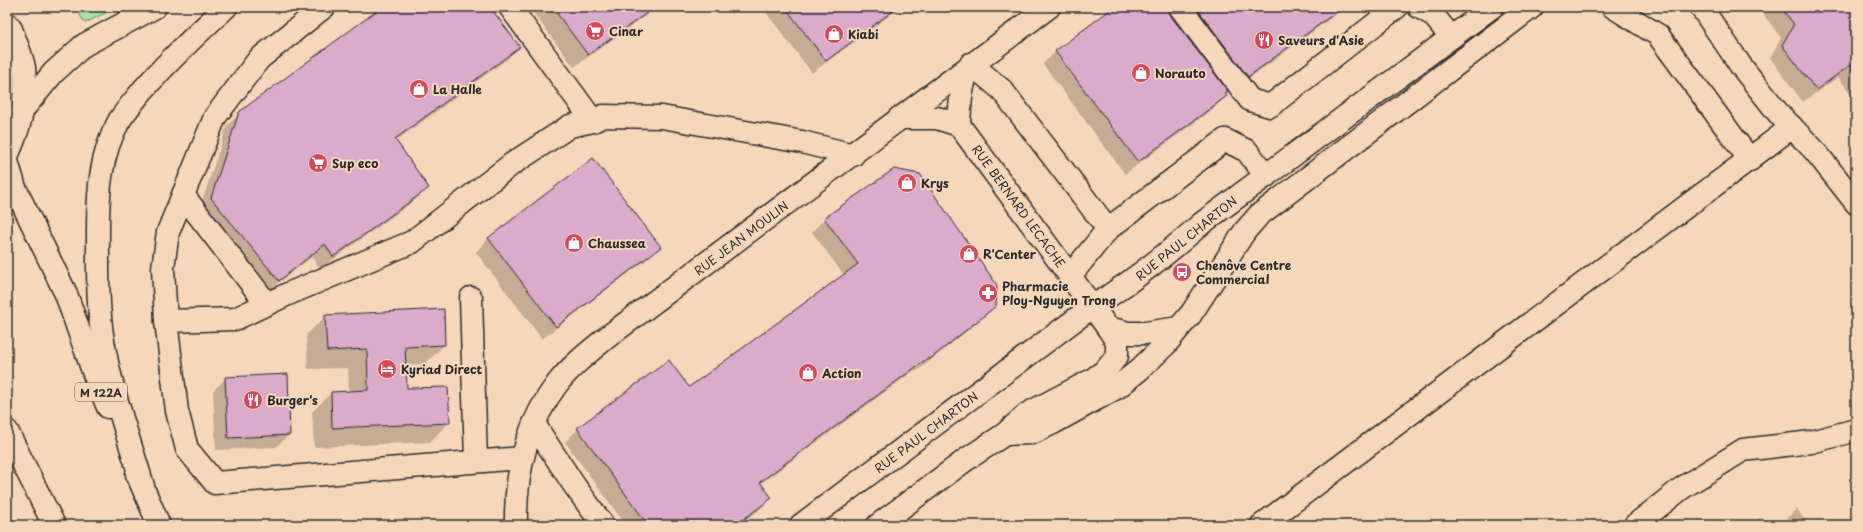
<svg xmlns="http://www.w3.org/2000/svg" width="1863" height="532" viewBox="0 0 1863 532" font-family="'Playpen Sans',sans-serif">
<style>
.green{fill:#a5e1a7;stroke:#688669}
.shadow{fill:#0003}
.building{fill:#daabcb;stroke:#2b2b2b}
.lines{fill:none;stroke-linecap:round;stroke-linejoin:round}
.minor-casing{stroke:#2b2b2b;stroke-width:25}
.major-casing{stroke:#2b2b2b;stroke-width:25}
.minor{stroke:#f5d7bb;stroke-width:22}
.major{stroke:#f5d7bb;stroke-width:22}
.labels{text-anchor:middle;dominant-baseline:central;stroke-width:4;stroke-linejoin:round;paint-order:stroke}
.shield{fill:#f5d7bb;stroke:#685f56;stroke-width:1}
.shield-label{font-size:11px;font-weight:bold;fill:#2b2b2b}
.poi-label{font-size:12px;font-weight:bold;fill:#2b2b2b;stroke:#f5d7bb;text-anchor:start}
.street-label{font-size:12px;fill:#2b2b2b;stroke:#f5d7bb}
</style>
<rect width="100%" height="100%" fill="#f5d7bb"/>
<filter id="ink" filterUnits="userSpaceOnUse"><feTurbulence type="fractalNoise" baseFrequency=".025" numOctaves="2"/><feDisplacementMap in="SourceGraphic" scale="8" xChannelSelector="R" yChannelSelector="G"/><feConvolveMatrix kernelMatrix="1 2 1 2 8 2 1 2 1" color-interpolation-filters="sRGB"/></filter>
<g filter="url(#ink)">
<!-- green -->
<polygon class="green" points="75,7 117,7 85,23"/>
<!-- shadow -->
<g class="shadow">
<polygon points="384,7 489,7 519,47 506,60 396,141 428,187 415,200 320,269 312,257 265,293 199,211 227,126 240,113"/>
<polygon points="529,7 658,7 574,67"/>
<polygon points="762,7 901,7 812,73"/>
<polygon points="1115,7 1346,7 1235,89 1171,8 1167,7 1169,15 1226,96 1213,109 1125,174 1043,64 1056,51"/>
<polygon points="1766,7 1856,7 1856,101 1838,77 1803,102 1770,58 1781,38 1764,15"/>
<polygon points="593,159 659,247 646,260 542,339 476,252 488,239"/>
<polygon points="894,170 995,306 982,319 916,372 915,370 760,484 771,498 758,511 739,525 626,525 565,442 578,429 669,361 689,388 844,275 812,232 824,219"/>
<polygon points="326,316 444,345 425,364 405,365 406,389 449,422 430,442 314,447 312,412 331,393 349,392 348,368 308,369 306,335"/>
<polygon points="226,378 289,435 276,447 216,450 213,391"/>
<polygon points="1797,509 1808,525 1779,525"/>
<polygon points="1760,518 1765,525 1725,525 1753,524"/>
</g>
<!-- building -->
<g class="building">
<polygon points="382,7 490,7 520,47 395,139 429,188 333,257 325,244 279,281 211,198 239,112"/>
<polygon points="552,7 655,7 588,55"/>
<polygon points="785,7 898,7 826,61"/>
<polygon points="1114,7 1168,7 1170,15 1228,91 1225,93 1227,96 1138,162 1055,51"/>
<polygon points="1196,7 1343,7 1248,77"/>
<polygon points="1780,7 1856,7 1856,61 1816,90 1782,45 1794,24"/>
<polygon points="593,158 661,247 556,327 488,238"/>
<polygon points="894,169 920,174 997,285 996,306 929,360 928,358 760,482 772,498 736,525 648,525 577,428 669,360 689,387 858,264 824,218"/>
<polygon points="444,309 445,345 405,347 407,388 448,387 450,423 332,428 331,392 368,390 367,349 327,351 325,315"/>
<polygon points="288,374 290,435 228,438 225,377"/>
</g>
<g class="lines">
<defs>
<g id="minor">
<polyline points="510,7 593,121"/>
<polyline points="1180,7 1250,100 1270,106 1397,7"/>
<polyline points="1419,7 1433,15 1451,37"/>
<polyline points="1613,7 1658,35 1750,160"/>
<polyline points="1701,7 1741,66 1779,114 1815,151 1856,203"/>
<polyline points="971,64 1002,90 1108,229 1225,140 1247,151 1266,176"/>
<path d="M959,125C960,103 961,84 971,64"/>
<polyline points="183,195 168,232 163,268 166,321 177,411 187,449 215,483 522,458"/>
<polyline points="1070,276 1108,229"/>
<polyline points="471,298 476,461"/>
<polyline points="267,304 183,195 215,117 259,59 324,7"/>
<polyline points="166,321 235,319 288,294 412,242 512,164 570,126 593,121 603,116 662,117 802,142 853,155"/>
<polyline points="1108,328 1128,333 1145,333 1179,328 1191,314 1245,231 1259,215 1532,7"/>
<polyline points="534,424 574,485 603,525"/>
<polyline points="1005,434 1032,433 1053,423 1118,387 1140,369 1166,344 1179,328"/>
<path d="M516,525C515,475 526,425 557,384C571,366 589,352 606,338L1049,7"/>
<path d="M801,525L1092,307C1132,282 1166,255 1201,224L1492,7"/>
<polyline points="878,525 967,459 1005,434 1027,414 1092,380 1106,370 1117,356 1117,342 1108,328 959,125 937,118 899,118"/>
<polyline points="1262,525 1792,127"/>
<polyline points="1635,525 1682,488 1743,450 1811,442 1856,430"/>
</g>
<g id="major">
<path d="M7,24L11,29C15,41 22,55 24,68C28,99 20,128 7,156"/>
<polyline points="24,108 54,72 84,45 155,7"/>
<polyline points="7,161 15,188 66,294 94,374 108,407"/>
<polyline points="7,431 54,525"/>
<polyline points="137,474 159,525"/>
<path d="M143,486C129,439 111,390 103,341C97,304 98,266 98,230C98,192 100,155 119,121C126,110 135,100 143,90C169,60 197,34 226,7"/>
</g>
</defs>
<!-- minor casing -->
<use href="#minor" class="minor-casing"/>
<!-- major casing -->
<use href="#major" class="major-casing"/>
<!-- minor -->
<use href="#minor" class="minor"/>
<!-- major -->
<use href="#major" class="major"/>
</g>
</g>
<!-- icons -->
<defs>
<symbol id="supermarket-disc" viewBox="-11 -11 22 22"><circle r="9.5" fill="#d1495b" stroke="#f5d7bb"/><path d="M-6-5.5h2.5l.6 2H6L4.5 2H-2.5L-4.4-4H-6ZM-1.5 3.2a1.3 1.3 0 1 0 .1 0ZM3 3.2a1.3 1.3 0 1 0 .1 0Z" fill="#fff"/></symbol>
<symbol id="shop-disc" viewBox="-11 -11 22 22"><circle r="9.5" fill="#d1495b" stroke="#f5d7bb"/><path d="M-5-2.5h2.3a2.7 3.5 0 0 1 5.4 0H5L5.5 6h-11ZM-1.5-2.5h3a1.5 2.3 0 0 0-3 0Z" fill="#fff"/></symbol>
<symbol id="restaurant-disc" viewBox="-11 -11 22 22"><circle r="9.5" fill="#d1495b" stroke="#f5d7bb"/><path d="M-5-6h1v4h1v-4h1v4h1v-4h1v5L-1.5 .5V6h-2V.5L-5-1ZM5-6V6H3V1.5H1.5Q1.5-4 5-6Z" fill="#fff"/></symbol>
<symbol id="bus-disc" viewBox="-11 -11 22 22"><circle r="9.5" fill="#d1495b" stroke="#f5d7bb"/><path d="M-5-6H5V4H4V6H2V4H-2V6H-4V4H-5ZM-3.5-4V0h7V-4ZM-3.5 1.2v1.5H-2V1.2ZM2 1.2v1.5H3.5V1.2Z" fill="#fff"/></symbol>
<symbol id="pharmacy-disc" viewBox="-11 -11 22 22"><circle r="9.5" fill="#d1495b" stroke="#f5d7bb"/><path d="M-2-6h4v4h4v4h-4v4h-4v-4h-4v-4h4Z" fill="#fff"/></symbol>
<symbol id="hotel-disc" viewBox="-11 -11 22 22"><circle r="9.5" fill="#d1495b" stroke="#f5d7bb"/><path d="M-6-4.5h1.5V1H6V5H4.5V3h-9V5H-6ZM-4 0a1.8 1.8 0 1 1 3.6 0ZM.5 0V-2.5h3Q6-2.5 6 0Z" fill="#fff"/></symbol>
</defs>
<g fill-rule="evenodd">
<use href="#supermarket-disc" x="584" y="20" width="22" height="22"/>
<use href="#shop-disc" x="823" y="23" width="22" height="22"/>
<use href="#restaurant-disc" x="1253" y="29" width="22" height="22"/>
<use href="#shop-disc" x="1130" y="62" width="22" height="22"/>
<use href="#shop-disc" x="408" y="78" width="22" height="22"/>
<use href="#supermarket-disc" x="307" y="152" width="22" height="22"/>
<use href="#shop-disc" x="896" y="172" width="22" height="22"/>
<use href="#shop-disc" x="563" y="232" width="22" height="22"/>
<use href="#shop-disc" x="958" y="243" width="22" height="22"/>
<use href="#bus-disc" x="1171" y="261" width="22" height="22"/>
<use href="#pharmacy-disc" x="977" y="282" width="22" height="22"/>
<use href="#hotel-disc" x="376" y="358" width="22" height="22"/>
<use href="#shop-disc" x="797" y="362" width="22" height="22"/>
<use href="#restaurant-disc" x="242" y="389" width="22" height="22"/>
</g>
<g class="labels">
<!-- shield labels -->
<rect class="shield" x="75" y="383" width="52" height="18" rx="3"/>
<g class="shield-label">
<text x="101" y="392">M 122A</text>
</g>
<!-- poi labels -->
<g class="poi-label">
<text x="609" y="31">Cinar</text>
<text x="848" y="34">Kiabi</text>
<text x="1278" y="40">Saveurs d'Asie</text>
<text x="1155" y="73">Norauto</text>
<text x="433" y="89">La Halle</text>
<text x="332" y="163">Sup eco</text>
<text x="921" y="183">Krys</text>
<text x="588" y="243">Chaussea</text>
<text x="983" y="254">R'Center</text>
<text x="1196" y="265">Chenôve Centre<tspan x="1196" dy="14">Commercial</tspan></text>
<text x="1002" y="286">Pharmacie<tspan x="1002" dy="14">Ploy-Nguyen Trong</tspan></text>
<text x="401" y="369">Kyriad Direct</text>
<text x="822" y="373">Action</text>
<text x="267" y="400">Burger's</text>
</g>
<!-- street labels -->
<g class="street-label">
<text transform="translate(1019 206) rotate(54)">RUE BERNARD LECACHE</text>
<text transform="translate(741 238) rotate(-37)">RUE JEAN MOULIN</text>
<text transform="translate(1186 238) rotate(-39)">RUE PAUL CHARTON</text>
<text transform="translate(926 432) rotate(-37)">RUE PAUL CHARTON</text>
</g>
</g>
<!-- margin -->
<rect width="1863" height="532" fill="none" stroke="#f5d7bb" stroke-width="24"/>
<rect x="12" y="12" width="1839" height="508" fill="none" stroke="#2b2b2b" stroke-width="1.5" filter="url(#ink)"/>
</svg>
